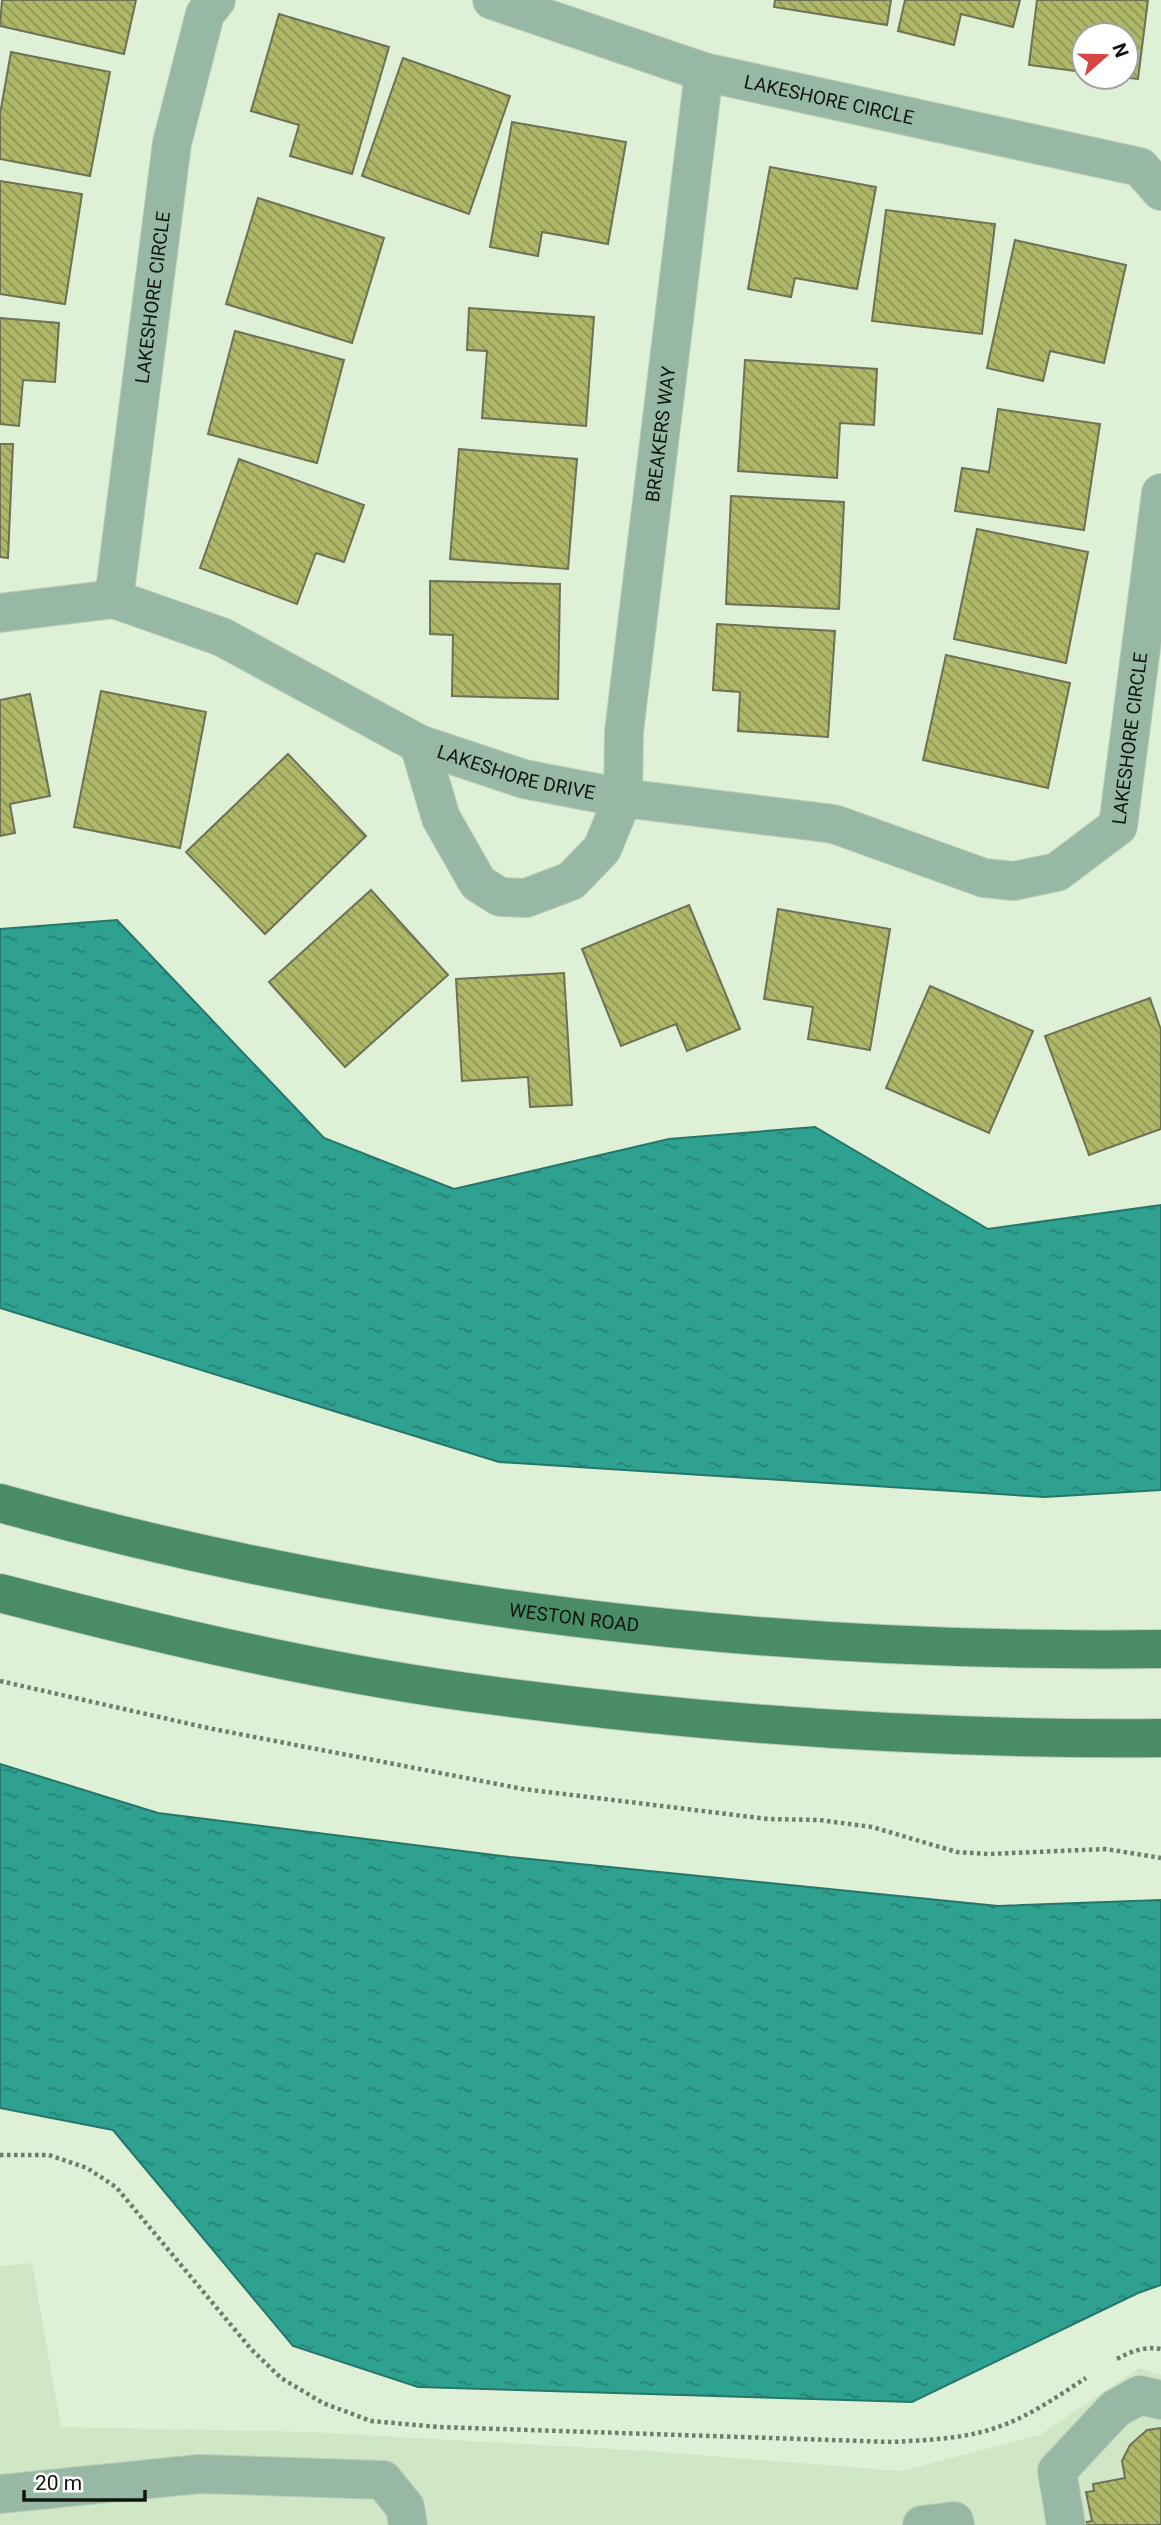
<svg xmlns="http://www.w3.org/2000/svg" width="1161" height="2525" viewBox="0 0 1161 2525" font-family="Roboto,sans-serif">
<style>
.built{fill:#cfe7c5}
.water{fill:url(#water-ripples);stroke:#257769;stroke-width:2}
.building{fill:url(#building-back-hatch);stroke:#6e7156;stroke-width:2}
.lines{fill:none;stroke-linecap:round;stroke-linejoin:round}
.minor-casing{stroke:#bdceb6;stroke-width:40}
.major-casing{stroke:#bdceb6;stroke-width:40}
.path{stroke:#717d6c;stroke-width:4.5;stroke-dasharray:3.5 3.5;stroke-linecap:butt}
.minor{stroke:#96b8a4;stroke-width:38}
.major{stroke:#4a8c68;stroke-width:38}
.labels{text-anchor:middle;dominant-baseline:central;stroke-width:5;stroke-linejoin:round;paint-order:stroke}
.street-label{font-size:19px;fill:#10160d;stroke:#fff}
</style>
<defs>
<pattern id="water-ripples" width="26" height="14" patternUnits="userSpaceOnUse" patternTransform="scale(1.75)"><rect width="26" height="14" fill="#2ea191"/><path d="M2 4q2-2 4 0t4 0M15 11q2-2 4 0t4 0" fill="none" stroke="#268275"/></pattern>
<pattern id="building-back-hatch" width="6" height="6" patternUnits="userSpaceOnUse" patternTransform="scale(1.75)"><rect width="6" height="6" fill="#afb768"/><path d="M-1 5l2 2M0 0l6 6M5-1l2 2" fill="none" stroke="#8d9454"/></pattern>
</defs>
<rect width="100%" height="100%" fill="#def1d6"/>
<!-- built -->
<polygon class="built" points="32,2263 61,2427 312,2432 648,2451 901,2471 1040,2435 1139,2368 1161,2375 1161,2525 0,2525 0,2266"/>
<!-- water -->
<g class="water">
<polygon points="117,920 324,1138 454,1189 669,1139 815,1127 988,1229 1161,1205 1161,1490 1045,1497 499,1462 0,1308 0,929"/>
<polygon points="0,1764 158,1813 510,1857 998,1906 1161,1900 1161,2285 1138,2293 912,2402 418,2387 293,2346 113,2130 0,2108"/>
</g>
<!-- building -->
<g class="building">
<polygon points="2,0 136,0 124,54 0,26"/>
<polygon points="775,0 891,0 887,25 774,7"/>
<polygon points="905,0 1020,0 1013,27 961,14 954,45 898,31"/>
<polygon points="1037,0 1148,0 1138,79 1119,77 1126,77 1126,35 1084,35 1084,72 1029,65"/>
<polygon points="279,14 389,47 352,174 290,156 299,125 251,111"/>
<polygon points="11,52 110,72 90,176 0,159 0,114"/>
<polygon points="403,58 510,96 469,214 362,176"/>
<polygon points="512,122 626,142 608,244 542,232 538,256 490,247"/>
<polygon points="770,167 876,187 857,289 795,278 791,297 748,289"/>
<polygon points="0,181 82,194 65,304 0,294"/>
<polygon points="258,198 384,238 352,343 226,304"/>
<polygon points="886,210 995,224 982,334 872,321"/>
<polygon points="1015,240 1126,265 1104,363 1050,351 1043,381 987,368"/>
<polygon points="469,308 594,317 586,426 482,418 487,351 467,350"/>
<polygon points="0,318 59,323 55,382 23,380 19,426 0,424"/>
<polygon points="235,331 344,360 317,463 208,434"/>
<polygon points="745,360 877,369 874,425 840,423 837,478 738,471"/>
<polygon points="998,409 1100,424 1084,530 955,511 962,468 989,472"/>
<polygon points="0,444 13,444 8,558 0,557"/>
<polygon points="459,449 577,459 568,569 450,559"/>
<polygon points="239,459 364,505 344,562 316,553 297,604 200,568"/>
<polygon points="731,496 844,502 839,609 726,604"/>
<polygon points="977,529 1088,552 1066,663 954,639"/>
<polygon points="430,581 560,584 558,699 452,696 453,635 430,634"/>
<polygon points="717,624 835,631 828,737 738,731 740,692 713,690"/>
<polygon points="946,655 1070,683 1048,788 923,760"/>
<polygon points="101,691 206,712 180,848 74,827"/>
<polygon points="30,694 50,796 10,804 15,833 0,836 0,700"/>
<polygon points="288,754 366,836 265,934 186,852"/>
<polygon points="371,890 448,975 345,1067 269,982"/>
<polygon points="689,905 740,1029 687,1051 676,1024 621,1046 582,949"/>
<polygon points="778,909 890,929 870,1050 808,1039 813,1007 764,999"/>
<polygon points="564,973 572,1105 530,1107 528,1077 462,1081 456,979"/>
<polygon points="930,986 1033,1031 989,1133 886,1088"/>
<polygon points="1150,998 1161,1030 1161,1129 1089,1155 1045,1036"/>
<polygon points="1161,2428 1161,2525 1072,2525 1092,2521 1086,2492 1094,2491 1093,2484 1125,2478 1122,2461 1130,2445 1147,2430"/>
</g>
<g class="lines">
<defs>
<g id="minor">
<path id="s1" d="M492,0L704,72L1140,167L1161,191"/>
<path id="s2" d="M114,599L172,143L205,14L216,0"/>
<path id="s3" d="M0,613L114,599L222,637L419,744L524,779L623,798L834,824L984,878L1014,881L1057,872L1118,826L1161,493"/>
<path id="s4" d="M419,744L441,818L478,883L500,897L526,898L571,881L602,849L623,798L624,732L704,72"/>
<polyline points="0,2494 199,2474 383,2480 405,2507 408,2525"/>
<polyline points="922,2525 954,2521 955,2525"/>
<polyline points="1066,2525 1057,2471 1115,2409 1140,2395 1161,2400"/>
</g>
<g id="major">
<path id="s5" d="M0,1503C376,1609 771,1654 1161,1649"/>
<path d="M0,1593C161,1635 331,1675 496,1696C717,1725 938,1740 1161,1738"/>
</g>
</defs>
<!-- minor casing -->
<use href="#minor" class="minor-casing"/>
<!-- major casing -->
<use href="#major" class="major-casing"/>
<!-- path -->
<g class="path">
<polyline points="0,1681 208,1728 523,1789 768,1819 819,1820 872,1827 957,1852 988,1854 1106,1849 1161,1858"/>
<path d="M0,2155H49L87,2168L116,2187L251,2349L281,2378L323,2403L371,2421L439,2427L892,2442C927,2440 962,2439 995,2428C1027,2418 1058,2396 1086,2378"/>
<path d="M1117,2359C1132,2351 1145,2346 1161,2349"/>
</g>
<!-- minor -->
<use href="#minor" class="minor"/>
<!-- major -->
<use href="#major" class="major"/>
</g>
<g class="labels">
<!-- street labels -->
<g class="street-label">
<text stroke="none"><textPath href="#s1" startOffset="352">LAKESHORE CIRCLE</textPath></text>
<text stroke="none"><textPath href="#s2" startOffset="304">LAKESHORE CIRCLE</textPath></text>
<text stroke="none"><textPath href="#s4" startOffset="718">BREAKERS WAY</textPath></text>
<text stroke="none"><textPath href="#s3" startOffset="1276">LAKESHORE CIRCLE</textPath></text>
<text stroke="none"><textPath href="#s3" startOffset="555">LAKESHORE DRIVE</textPath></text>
<text stroke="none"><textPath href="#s5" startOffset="586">WESTON ROAD</textPath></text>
</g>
</g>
<!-- north arrow -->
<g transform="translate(1105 56) rotate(70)"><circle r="33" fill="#ffffff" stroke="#9fa29e" stroke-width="2"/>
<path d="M0-5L12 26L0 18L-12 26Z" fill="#d64646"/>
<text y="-10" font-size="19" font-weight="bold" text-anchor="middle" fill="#10160d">N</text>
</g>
<!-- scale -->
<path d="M24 2490v10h121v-10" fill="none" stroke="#10160d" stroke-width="3.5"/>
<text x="35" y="2490" font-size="21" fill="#10160d" stroke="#ffffff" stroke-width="5" paint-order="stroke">20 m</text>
</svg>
